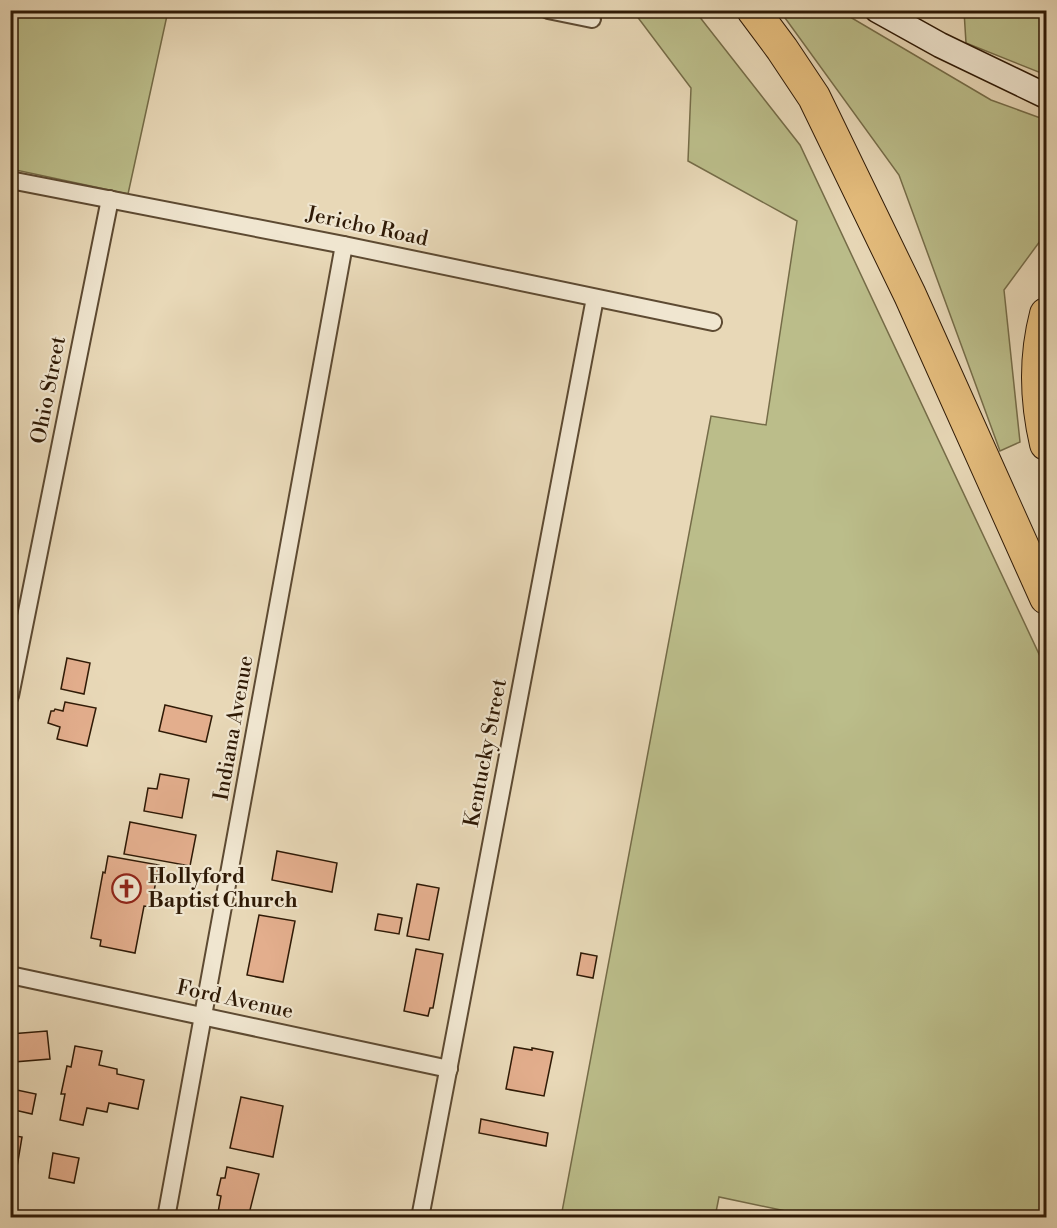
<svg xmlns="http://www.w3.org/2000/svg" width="1057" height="1228" viewBox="0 0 1057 1228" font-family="'Libre Bodoni',serif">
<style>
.green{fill:#bbbd8a;stroke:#756c48;stroke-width:1.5}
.building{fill:#e3ae8d;stroke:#2f1a06;stroke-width:1.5}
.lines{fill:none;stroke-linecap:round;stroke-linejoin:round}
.street-casing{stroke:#5d4a32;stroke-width:20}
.secondary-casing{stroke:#2f1a06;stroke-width:27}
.highway-casing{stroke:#2f1a06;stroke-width:34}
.street{stroke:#f0e6d0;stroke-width:16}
.secondary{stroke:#f0e6d0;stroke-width:24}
.highway{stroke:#e4bc7c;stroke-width:32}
.labels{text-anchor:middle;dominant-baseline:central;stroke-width:4.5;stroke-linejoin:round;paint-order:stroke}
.street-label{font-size:21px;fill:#2f1a06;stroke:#f0e6d0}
.poi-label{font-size:21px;font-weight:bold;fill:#2f1a06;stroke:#f0e6d0;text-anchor:start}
</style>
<rect width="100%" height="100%" fill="#e8d8b7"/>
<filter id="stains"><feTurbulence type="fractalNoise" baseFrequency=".00333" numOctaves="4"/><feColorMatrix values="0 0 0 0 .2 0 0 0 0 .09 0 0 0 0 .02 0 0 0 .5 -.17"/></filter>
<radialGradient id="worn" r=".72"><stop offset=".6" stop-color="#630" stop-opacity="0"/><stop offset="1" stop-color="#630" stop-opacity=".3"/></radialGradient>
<!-- green -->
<g class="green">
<polygon points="11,10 168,11 128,194 11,169"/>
<polygon points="633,11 695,11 800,145 1046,669 1046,1217 814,1217 719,1197 715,1217 561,1217 711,416 766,425 797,221 688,161 691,88"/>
<polygon points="780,11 840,11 991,100 1046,120 1046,233 1004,290 1020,442 1000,451 899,175"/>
<polygon points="964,11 1046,11 1046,75 966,43"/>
</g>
<!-- building -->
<g class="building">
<polygon points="67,658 90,663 84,694 61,689"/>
<polygon points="65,702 96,708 87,746 57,739 60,727 48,723 51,711 54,711 55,709 63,711"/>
<polygon points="165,705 212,716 206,742 159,731"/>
<polygon points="160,774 189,779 182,818 144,811 148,788 157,789"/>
<polygon points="130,822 196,835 190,866 124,854"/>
<polygon points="277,851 337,863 332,892 272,880"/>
<polygon points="108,856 159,865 151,907 144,906 135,953 100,946 101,940 91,938 103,872 105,873"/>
<polygon points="417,884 439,888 429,940 407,936"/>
<polygon points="378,914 402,918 399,934 375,930"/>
<polygon points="259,915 295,921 283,982 247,975"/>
<polygon points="416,949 443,954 433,1008 430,1008 428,1016 404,1011"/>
<polygon points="581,953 597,956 593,978 577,975"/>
<polygon points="47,1031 50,1059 14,1062 15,1073 10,1073 10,1034"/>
<polygon points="75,1046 102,1051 99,1065 117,1069 117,1074 144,1080 138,1109 109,1103 107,1112 87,1108 83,1125 60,1120 65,1094 61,1094 67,1066 71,1067"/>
<polygon points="514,1047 532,1050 532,1048 553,1052 544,1096 506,1089"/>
<polygon points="12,1089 36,1094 32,1114 10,1109"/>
<polygon points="241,1097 283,1106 273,1157 230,1148"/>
<polygon points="481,1119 548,1133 546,1146 479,1133"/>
<polygon points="10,1135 22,1137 17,1167 10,1166"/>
<polygon points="53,1153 79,1158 74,1183 49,1178"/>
<polygon points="227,1167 259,1174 248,1218 217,1218 221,1196 217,1195 221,1178 225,1178"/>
</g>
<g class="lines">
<defs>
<g id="street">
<polyline points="548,10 592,19"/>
<polyline points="10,180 344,245 713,322"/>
<polyline points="10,696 110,199"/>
<polyline points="10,975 449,1069"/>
<polyline points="166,1218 344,245"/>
<polyline points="420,1218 595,298"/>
</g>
<polyline id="secondary" points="877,10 940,45 1046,96"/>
<g id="highway">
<polyline points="753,10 782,49 814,97 910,295 1046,598"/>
<path d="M1046,314C1035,356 1036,401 1046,444"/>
</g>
</defs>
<!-- street casing -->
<use href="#street" class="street-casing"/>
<!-- secondary casing -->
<use href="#secondary" class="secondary-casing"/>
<!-- highway casing -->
<use href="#highway" class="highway-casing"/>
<!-- street -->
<use href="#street" class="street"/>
<!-- secondary -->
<use href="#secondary" class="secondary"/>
<!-- highway -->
<use href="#highway" class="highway"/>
</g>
<!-- icons -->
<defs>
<symbol id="church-ring" viewBox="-11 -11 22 22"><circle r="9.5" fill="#f0e6d0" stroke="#8f2418" stroke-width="1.5"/><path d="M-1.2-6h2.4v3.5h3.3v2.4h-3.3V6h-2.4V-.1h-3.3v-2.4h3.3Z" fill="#8f2418"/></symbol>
</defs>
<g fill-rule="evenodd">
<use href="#church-ring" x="110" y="872" width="33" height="33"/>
</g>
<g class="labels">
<!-- street labels -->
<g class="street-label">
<text transform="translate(367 227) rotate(12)">Jericho Road</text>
<text transform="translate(49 390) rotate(-79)">Ohio Street</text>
<text transform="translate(234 728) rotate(-80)">Indiana Avenue</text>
<text transform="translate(486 753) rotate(-79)">Kentucky Street</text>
<text transform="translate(235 1000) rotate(12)">Ford Avenue</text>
</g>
<!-- poi labels -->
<g class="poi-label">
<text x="148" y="877">Hollyford<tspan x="148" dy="24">Baptist Church</tspan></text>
</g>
</g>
<!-- margin -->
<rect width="1057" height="1228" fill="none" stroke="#e8d8b7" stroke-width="36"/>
<rect x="12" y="12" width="1033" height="1204" fill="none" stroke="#2f1a06" stroke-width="3"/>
<rect x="18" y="18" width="1021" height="1192" fill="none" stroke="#2f1a06" stroke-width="1.5"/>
<rect width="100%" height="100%" filter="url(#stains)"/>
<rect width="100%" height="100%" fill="url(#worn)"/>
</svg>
